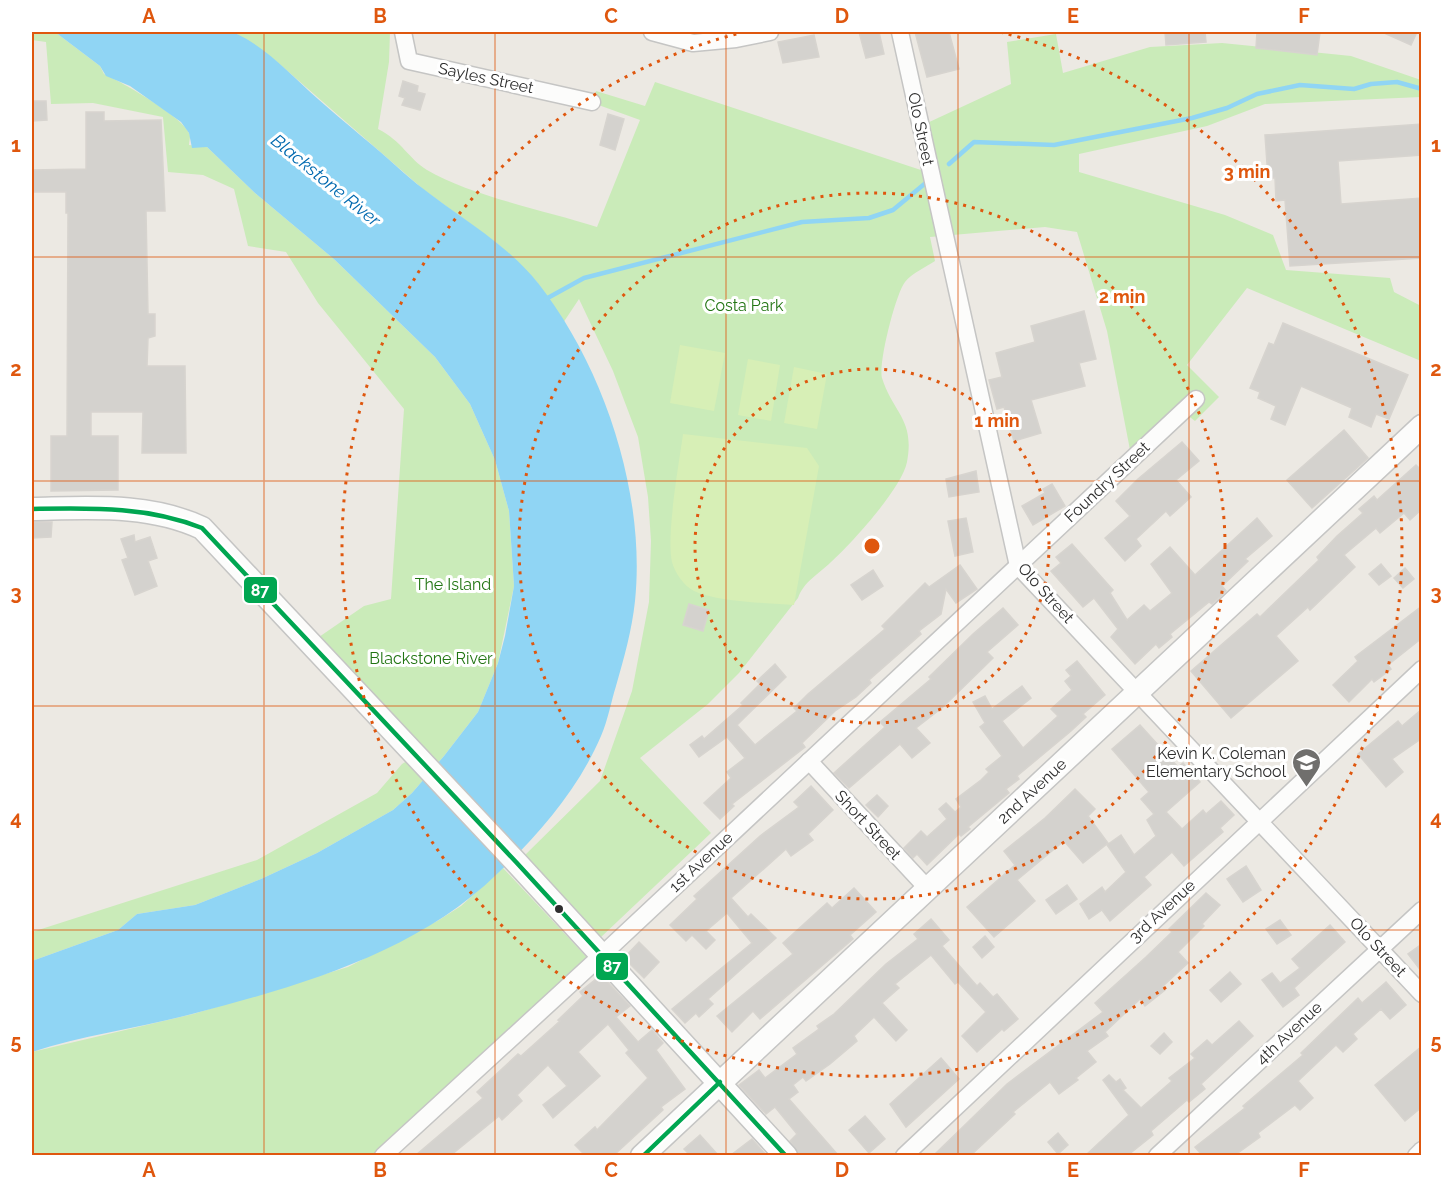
<svg xmlns="http://www.w3.org/2000/svg" width="1453" height="1187" viewBox="0 0 1453 1187" font-family="Raleway,sans-serif">
<style>
.green{fill:#caebb9}
.pitch{fill:#d7efb6}
.water{fill:#90d5f4}
.lines{fill:none;stroke-linecap:round;stroke-linejoin:round}
.stream{stroke:#90d5f4;stroke-width:4.5}
.building{fill:#d4d2ce;stroke:#d7d4cf;stroke-width:1.5}
.street-casing{stroke:#c5c5c4;stroke-width:19}
.secondary-casing{stroke:#c5c5c4;stroke-width:25}
.street{stroke:#fcfcfb;stroke-width:16}
.secondary{stroke:#fcfcfb;stroke-width:22}
.bus-1-casing{stroke:#fff;stroke-width:9}
.bus-1{stroke:#00a651;stroke-width:4.5}
.grid{fill:none;stroke:#df570e;stroke-width:1.5;stroke-opacity:0.55}
.ring{fill:none;stroke:#df570e;stroke-width:3;stroke-dasharray:3 6}
.bus-dot{fill:#2e2e2e;stroke:#fff;stroke-width:2}
.labels{text-anchor:middle;dominant-baseline:central;stroke-width:6;stroke-linejoin:round;paint-order:stroke}
.street-label{font-size:16px;fill:#2e2e2e;stroke:#fff}
.park-label{font-size:16px;fill:#227513;stroke:#fff}
.poi-label{font-size:16px;fill:#2e2e2e;stroke:#fff;text-anchor:end}
.water-label{font-size:18px;font-style:italic;fill:#0069af;stroke:#fff}
.centre{fill:#df570e;stroke:#fff;stroke-width:3}
.ring-label{font-size:18px;text-anchor:middle;font-weight:bold;fill:#df570e;stroke:#fff;stroke-width:6;stroke-linejoin:round;paint-order:stroke}
.line-badge{stroke:#fff;stroke-width:2}
.badge-label{font-size:16px;text-anchor:middle;font-weight:bold;fill:#fff}
.neatline{fill:none;stroke:#df570e;stroke-width:2}
.grid-label{font-size:20px;text-anchor:middle;font-weight:bold;fill:#df570e}
</style>
<rect width="100%" height="100%" fill="#ece9e3"/>
<!-- green -->
<g class="green">
<path d="M32,32H55L100,66L104,74C120,81 189,120 190,136C190,139 189,142 189,145L207,147L255,193L335,260L435,357L470,404L495,460L509,511L514,586L498,663L478,712L444,756L412,793L393,810L317,853L261,879L195,905L137,914L118,930L32,961V932L257,860L377,793L402,764L426,749L319,637L364,606L391,599L404,409L318,303L286,252L248,246L234,189L203,175L168,172L163,117L93,103L51,104L46,42L32,40Z"/>
<path d="M234,32H390L389,62L378,129C402,141 409,159 427,170C471,196 547,211 597,227L640,120L593,103L596,91L645,106L655,82L936,175L925,124L1011,84L1007,42L1056,34L1063,73L1150,47L1222,43L1351,56L1421,80V97L1265,104L1207,126L1079,154V172L1225,215L1273,235L1286,270L1390,278L1394,292L1421,306V361L1247,288L1187,365L1219,397L1195,421L1182,411L1131,455L1107,331L1077,232L1045,227L930,237L935,261C926,267 912,273 905,282C896,293 878,363 882,378C893,413 915,419 907,462C902,488 852,543 831,562C819,574 804,581 798,598L739,673L708,704L640,758L711,833L600,938L524,856L600,781L632,691L649,602L651,541L648,497L638,437L613,371L579,299L563,323L537,282L498,244L424,190L276,61Z"/>
<polygon points="503,868 594,965 387,1155 32,1155 32,1052 193,1014 348,967 439,920 461,906"/>
</g>
<!-- pitch -->
<g class="pitch">
<polygon points="680,345 725,353 714,411 670,403"/>
<polygon points="748,359 780,365 771,421 738,415"/>
<polygon points="794,367 827,374 817,429 784,423"/>
<path d="M683,434L807,448L819,466L794,605C767,603 717,602 694,591C684,586 675,573 672,562C666,535 679,464 683,434Z"/>
</g>
<!-- water -->
<path class="water" d="M55,32C101,32 147,32 194,32C207,32 225,28 237,34C267,48 293,77 318,99C346,124 376,147 404,173C447,211 502,238 538,283C604,367 646,494 635,601C632,630 624,658 616,686C611,702 608,720 601,736C579,788 538,836 497,874C416,953 299,986 192,1014C139,1028 84,1035 32,1052V961L118,930L137,914L195,905L261,879L317,853L393,810L412,793L444,756L478,712L498,663L505,636L514,586L509,511L495,460L470,404L435,357L335,260L255,193L207,147L192,148L189,133L181,122L130,86L106,76L100,66Z"/>
<g class="lines">
<!-- stream -->
<g class="stream">
<polyline points="949,164 974,142 1054,145 1192,118 1227,108 1257,94 1300,85 1354,89 1371,84 1397,82 1422,89"/>
<polyline points="544,300 584,278 802,222 869,218 893,210 928,181"/>
</g>
</g>
<!-- building -->
<g class="building">
<polygon points="859,32 879,32 884,54 866,58"/>
<polygon points="915,32 949,32 959,69 927,77"/>
<polygon points="1165,32 1205,32 1206,42 1166,45"/>
<polygon points="1257,32 1320,32 1317,55 1256,48"/>
<polygon points="1382,32 1417,32 1411,45"/>
<polygon points="814,35 819,57 783,63 778,42"/>
<polygon points="403,81 418,86 417,92 425,94 420,110 402,105 405,98 399,96"/>
<polygon points="32,101 46,101 47,120 32,121"/>
<polygon points="86,112 104,112 104,121 161,120 165,211 146,211 148,314 155,314 155,336 148,338 147,366 185,366 186,453 142,453 143,412 91,412 91,436 118,436 118,490 51,491 51,436 67,436 68,213 66,213 66,192 32,192 32,170 86,169"/>
<polygon points="608,114 624,119 615,150 600,145"/>
<polygon points="1422,124 1422,155 1338,161 1341,204 1422,198 1422,258 1290,266 1285,200 1276,201 1275,178 1268,178 1265,135"/>
<polygon points="1084,311 1096,359 1079,363 1085,386 1031,400 1041,433 1014,441 1004,407 997,409 989,380 1002,377 996,353 1035,342 1031,326"/>
<polygon points="1283,323 1408,375 1389,419 1376,414 1371,427 1349,417 1352,408 1301,386 1285,425 1271,419 1276,406 1258,398 1260,392 1250,388 1269,343 1274,345"/>
<polygon points="1344,430 1368,458 1312,508 1287,480"/>
<polygon points="1182,442 1199,461 1176,480 1191,497 1170,516 1166,511 1136,539 1141,546 1125,561 1105,538 1130,516 1116,501 1138,479"/>
<polygon points="1416,465 1422,471 1422,509 1410,520 1404,513 1380,533 1376,528 1344,555 1355,567 1310,610 1308,607 1276,636 1298,661 1231,718 1191,671 1257,614 1260,617 1319,560 1317,557 1337,536 1363,513 1359,509 1374,496 1377,500"/>
<polygon points="976,471 979,492 949,497 946,479"/>
<polygon points="1052,484 1065,506 1033,525 1022,506 1045,493 1043,489"/>
<polygon points="966,518 973,552 955,556 948,521"/>
<polygon points="1257,518 1272,536 1245,559 1248,561 1222,586 1226,591 1212,604 1209,602 1170,634 1172,637 1159,648 1156,644 1135,664 1111,637 1118,629 1094,598 1083,607 1051,571 1061,563 1056,557 1072,544 1113,590 1110,593 1127,620 1144,605 1150,611 1172,593 1151,564 1170,547 1195,575"/>
<polygon points="32,522 52,522 51,537 32,538"/>
<polygon points="134,535 135,542 150,537 157,558 148,561 157,586 135,595 122,560 128,558 121,539"/>
<polygon points="1381,564 1391,576 1379,585 1369,574"/>
<polygon points="960,565 977,589 956,603 946,589 941,614 919,631 921,634 869,680 871,683 856,697 835,711 802,743 805,747 732,804 734,806 720,819 704,803 731,778 727,772 745,758 727,737 699,757 690,745 702,736 704,739 743,705 741,703 760,684 757,681 775,664 786,677 737,725 755,745 797,711 794,708 808,694 885,629 882,626 925,583 929,587"/>
<polygon points="1405,568 1414,579 1403,588 1394,578"/>
<polygon points="873,570 883,586 862,600 851,585"/>
<polygon points="689,604 709,610 703,631 683,625"/>
<polygon points="1422,606 1422,638 1388,665 1391,669 1374,682 1372,679 1349,702 1333,685 1358,661 1355,657"/>
<polygon points="1003,608 1018,625 987,652 993,658 943,707 916,728 930,743 912,758 900,744 849,788 834,773 885,727 880,722 931,679 929,677 973,634"/>
<polygon points="1077,661 1105,695 1083,714 1086,717 1071,731 1017,776 1019,779 1006,789 1009,793 968,827 970,829 961,836 959,834 927,865 917,854 913,858 904,848 921,831 927,837 947,819 939,809 946,803 955,812 961,807 956,799 981,780 989,772 986,769 1002,756 980,727 985,723 973,702 985,696 992,709 1022,686 1031,698 1002,721 1023,748 1058,716 1051,709 1072,690 1065,681 1071,676 1066,670"/>
<polygon points="1422,709 1422,738 1392,759 1403,772 1386,787 1358,754 1398,721 1402,726"/>
<polygon points="1140,725 1178,767 1183,763 1200,782 1166,812 1182,829 1203,810 1206,814 1221,801 1234,815 1220,828 1223,832 1184,866 1172,852 1144,877 1151,885 1110,921 1102,910 1089,919 1080,904 1102,887 1105,892 1126,872 1107,845 1121,835 1134,855 1156,836 1147,820 1154,814 1141,799 1149,792 1112,749"/>
<polygon points="811,786 833,810 808,834 813,840 791,856 786,849 731,898 748,917 751,914 776,938 708,999 713,1004 699,1017 696,1013 685,1023 672,1009 752,943 727,913 706,931 715,940 706,949 692,935 686,941 670,925 697,899 694,896 760,836 799,807 794,802"/>
<polygon points="1075,789 1095,809 1088,816 1108,843 1083,863 1064,841 1017,880 1035,901 994,937 967,907 1015,865 1004,851 1045,818"/>
<polygon points="877,795 888,806 878,817 866,805"/>
<polygon points="1246,866 1261,890 1243,902 1227,879"/>
<polygon points="1067,885 1077,899 1056,914 1046,900"/>
<polygon points="854,888 876,912 850,935 853,939 760,1019 753,1011 732,1032 717,1016 793,954 783,943 827,903 832,908"/>
<polygon points="1206,893 1220,905 1202,924 1204,926 1178,952 1188,963 1163,986 1165,990 1145,1006 1140,999 1105,1032 1108,1036 1087,1051 1096,1062 1076,1078 1078,1080 1059,1094 1050,1082 1013,1112 1015,1114 971,1155 934,1155 1007,1084 1103,1012 1095,1003 1146,957 1172,932 1169,929"/>
<polygon points="931,919 949,940 942,946 977,986 980,983 993,997 997,994 1018,1019 1004,1031 1002,1029 977,1052 962,1036 986,1012 958,982 955,984 931,955 895,984 899,988 882,1003 907,1030 896,1041 874,1017 854,1036 857,1041 830,1064 806,1081 803,1077 793,1085 798,1092 789,1099 838,1155 799,1155 790,1141 797,1134 775,1107 766,1114 739,1085 759,1070 765,1078 797,1054 793,1048 819,1029 817,1026 834,1014 886,964 918,939 914,934"/>
<polygon points="1280,920 1291,935 1277,944 1266,929"/>
<polygon points="1330,925 1345,942 1294,988 1299,995 1283,1007 1262,980 1272,973 1280,983 1300,968 1292,959"/>
<polygon points="985,936 994,947 982,958 973,947"/>
<polygon points="639,942 659,962 644,978 624,958"/>
<polygon points="1422,944 1422,972 1408,954"/>
<polygon points="1230,972 1241,984 1221,1002 1210,990"/>
<polygon points="601,975 630,1006 616,1017 638,1042 652,1030 663,1043 656,1050 685,1089 661,1107 663,1110 614,1155 585,1155 575,1145 595,1127 597,1130 648,1078 626,1053 629,1050 608,1024 578,1052 600,1076 553,1118 543,1105 567,1086 548,1065 517,1095 522,1101 502,1120 499,1116 451,1155 416,1155 483,1098 477,1092 518,1054 521,1056 560,1021 558,1020 583,996 580,992"/>
<polygon points="1386,982 1406,1005 1390,1019 1381,1009 1353,1034 1357,1039 1343,1052 1336,1045 1298,1081 1313,1098 1300,1110 1295,1105 1258,1133 1260,1137 1235,1155 1202,1155 1195,1147 1245,1108 1243,1106 1303,1055 1301,1053 1358,998 1362,1003"/>
<polygon points="1239,1021 1253,1036 1201,1084 1205,1089 1189,1102 1187,1100 1151,1131 1153,1135 1128,1155 1086,1155 1129,1115 1103,1080 1109,1075 1116,1082 1120,1079 1126,1088 1123,1090 1141,1108 1172,1081 1169,1078 1195,1058 1191,1054 1207,1040 1212,1045"/>
<polygon points="1164,1033 1172,1042 1160,1054 1151,1046"/>
<polygon points="1422,1046 1422,1107 1405,1121 1375,1085"/>
<polygon points="941,1058 959,1079 906,1127 890,1104"/>
<polygon points="865,1116 885,1139 869,1153 849,1130"/>
<polygon points="1058,1133 1068,1145 1058,1154 1048,1142"/>
<polygon points="700,1135 718,1155 690,1155 684,1149"/>
<polygon points="752,1139 766,1155 731,1155"/>
</g>
<g class="lines">
<defs>
<g id="street">
<polyline points="403,32 409,61 592,102"/>
<polyline points="652,32 693,43 736,39 770,32"/>
<polyline points="900,32 1018,566 1422,994"/>
<polyline points="809,761 928,889"/>
<polyline points="383,1156 602,955 1196,399"/>
<polyline points="904,1156 1422,669"/>
<polyline points="1157,1156 1422,910"/>
<polyline points="1416,1156 1422,1150"/>
</g>
<g id="secondary">
<path d="M32,509C89,508 149,503 202,528L516,862L786,1156"/>
<polyline points="642,1156 1422,426"/>
</g>
</defs>
<!-- street casing -->
<use href="#street" class="street-casing"/>
<!-- secondary casing -->
<use href="#secondary" class="secondary-casing"/>
<!-- street -->
<use href="#street" class="street"/>
<!-- secondary -->
<use href="#secondary" class="secondary"/>
<defs>
<g id="bus-1">
<path d="M32,509C91,508 147,506 202,528L516,862L786,1156"/>
<polyline points="643,1156 720,1082"/>
</g>
</defs>
<!-- bus-1 casing -->
<use href="#bus-1" class="bus-1-casing"/>
<!-- bus-1 -->
<use href="#bus-1" class="bus-1"/>
</g>
<!-- grid -->
<path class="grid" d="M264,32V1156M495,32V1156M726,32V1156M958,32V1156M1189,32V1156M32,257H1422M32,481H1422M32,706H1422M32,930H1422"/>
<!-- distance rings -->
<g class="ring">
<circle cx="872" cy="546" r="177"/>
<circle cx="872" cy="546" r="353"/>
<path d="M1000 32A530 530 0 1 1 744 32"/>
</g>
<!-- icons -->
<defs>
<symbol id="school-pin" viewBox="-11 -11 22 30"><path d="M0 17L-7.5 6A9.5 9.5 0 1 1 7.5 6Z" fill="#706f6d" stroke="#fff"/><path d="M0-5L7-2L0 1L-7-2ZM-4 1L0 2.5L4 1V4Q0 6-4 4Z" fill="#fff"/></symbol>
</defs>
<g fill-rule="evenodd">
<use href="#school-pin" x="1290" y="746" width="33" height="45"/>
</g>
<!-- markers -->
<circle class="bus-dot" cx="559" cy="909" r="5"/>
<g class="labels">
<!-- street labels -->
<g class="street-label">
<text transform="translate(486 78) rotate(12)">Sayles Street</text>
<text transform="translate(921 129) rotate(78)">Olo Street</text>
<text transform="translate(1107 482) rotate(-43)">Foundry Street</text>
<text transform="translate(1046 593) rotate(48)">Olo Street</text>
<text transform="translate(1032 791) rotate(-43)">2nd Avenue</text>
<text transform="translate(868 825) rotate(47)">Short Street</text>
<text transform="translate(701 862) rotate(-43)">1st Avenue</text>
<text transform="translate(1162 911) rotate(-43)">3rd Avenue</text>
<text transform="translate(1378 947) rotate(47)">Olo Street</text>
<text transform="translate(1289 1033) rotate(-43)">4th Avenue</text>
</g>
<!-- park labels -->
<g class="park-label">
<text x="744" y="305">Costa Park</text>
<text x="453" y="584">The Island</text>
<text x="431" y="658">Blackstone River</text>
</g>
<!-- poi labels -->
<g class="poi-label">
<text x="1286" y="753">Kevin K. Coleman<tspan x="1286" dy="18">Elementary School</tspan></text>
</g>
<!-- water labels -->
<g class="water-label">
<text transform="translate(326 180) rotate(39)">Blackstone River</text>
</g>
</g>
<circle cx="872" cy="546" r="9" class="centre"/>
<g class="ring-label">
<text x="1247" y="178">3 min</text>
<text x="1122" y="303">2 min</text>
<text x="997" y="427">1 min</text>
</g>
<g class="line-badge">
<rect x="243" y="576" width="35" height="28" rx="6" fill="#00a651"/>
<rect x="595" y="952" width="34" height="29" rx="6" fill="#00a651"/>
</g>
<g class="badge-label">
<text x="260" y="596">87</text>
<text x="612" y="972">87</text>
</g>
<!-- border -->
<rect width="1453" height="1187" fill="none" stroke="#ffffff" stroke-width="66"/>
<rect x="33" y="33" width="1387" height="1121" class="neatline"/>
<g class="grid-label">
<text x="149" y="23">A</text>
<text x="380" y="23">B</text>
<text x="611" y="23">C</text>
<text x="842" y="23">D</text>
<text x="1073" y="23">E</text>
<text x="1304" y="23">F</text>
<text x="16" y="152">1</text>
<text x="1436" y="152">1</text>
<text x="16" y="376">2</text>
<text x="1436" y="376">2</text>
<text x="16" y="600">3</text>
<text x="1436" y="600">3</text>
<text x="16" y="825">4</text>
<text x="1436" y="825">4</text>
<text x="16" y="1049">5</text>
<text x="1436" y="1049">5</text>
<text x="149" y="1177">A</text>
<text x="380" y="1177">B</text>
<text x="611" y="1177">C</text>
<text x="842" y="1177">D</text>
<text x="1073" y="1177">E</text>
<text x="1304" y="1177">F</text>
</g>
</svg>
